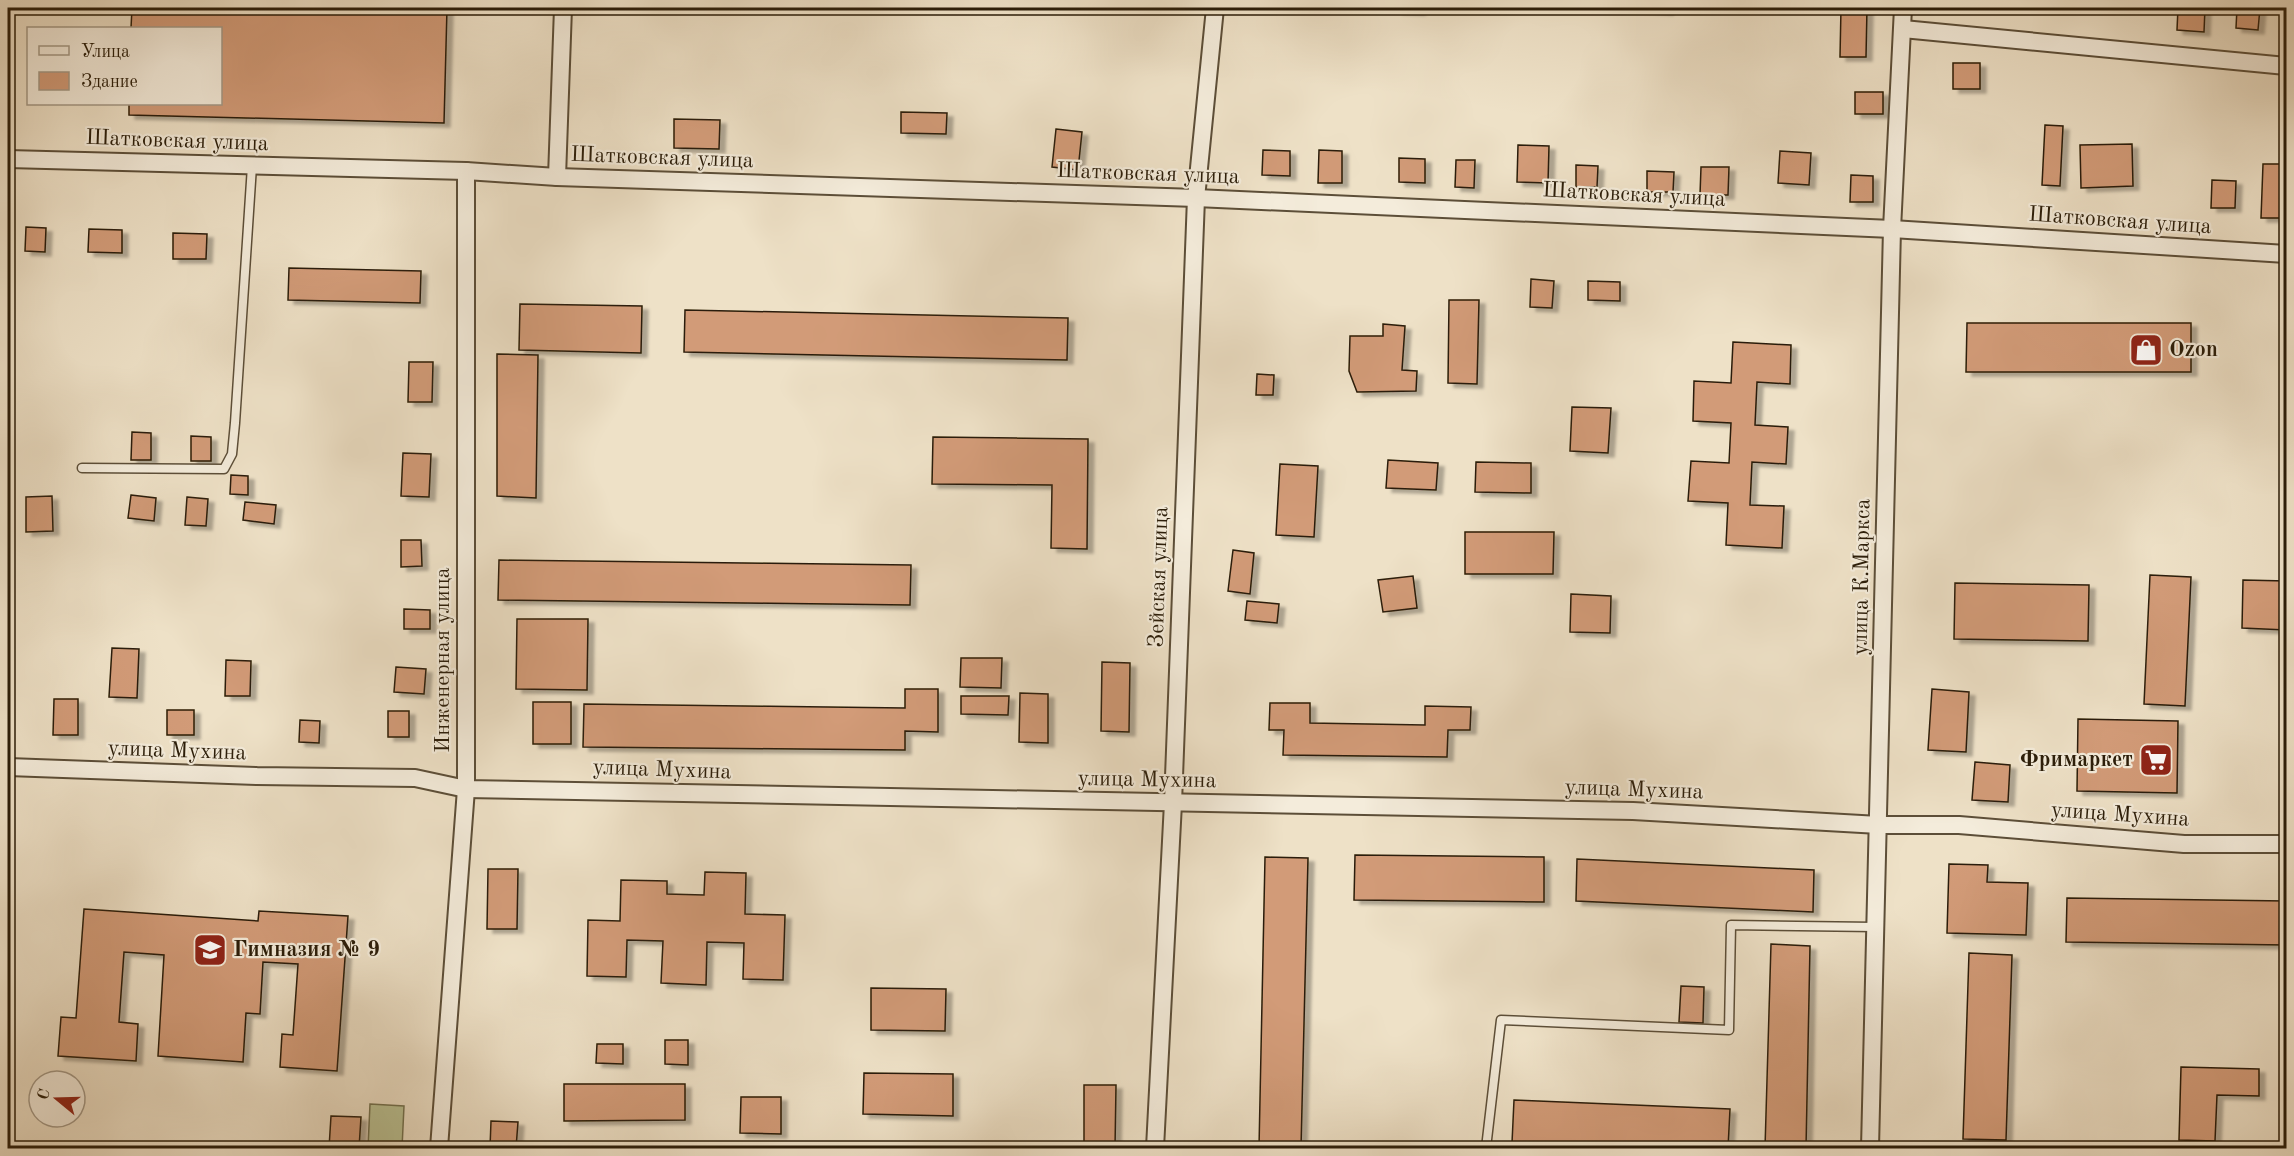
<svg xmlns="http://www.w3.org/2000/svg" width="2294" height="1156" viewBox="0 0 2294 1156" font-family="'Old Standard TT',serif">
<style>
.green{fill:#bac294;stroke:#72704e;stroke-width:1.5}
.building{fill:#d29b78;stroke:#2b1d09;stroke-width:1.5;filter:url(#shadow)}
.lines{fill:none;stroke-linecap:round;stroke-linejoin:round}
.service-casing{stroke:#5c4e38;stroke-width:11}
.minor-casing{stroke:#5c4e38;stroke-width:20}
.service{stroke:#f4ecdb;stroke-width:8}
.minor{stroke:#f4ecdb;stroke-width:16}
.labels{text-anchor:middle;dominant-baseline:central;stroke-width:4.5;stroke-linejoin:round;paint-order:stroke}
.street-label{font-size:22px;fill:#2b1d09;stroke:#f4ecdb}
.poi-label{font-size:22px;font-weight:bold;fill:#2b1d09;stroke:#f4ecdb;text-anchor:start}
</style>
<defs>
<filter id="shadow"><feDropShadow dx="6" dy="4" stdDeviation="1.5" flood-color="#0004"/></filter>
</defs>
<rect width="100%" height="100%" fill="#eee1c7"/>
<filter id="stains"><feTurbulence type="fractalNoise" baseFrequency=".00333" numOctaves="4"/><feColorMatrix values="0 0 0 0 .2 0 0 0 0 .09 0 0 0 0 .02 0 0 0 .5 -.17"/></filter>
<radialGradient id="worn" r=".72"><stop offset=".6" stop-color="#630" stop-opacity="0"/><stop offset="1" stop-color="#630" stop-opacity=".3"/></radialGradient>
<!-- green -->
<polygon class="green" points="370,1104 404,1106 402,1148 368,1148"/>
<!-- building -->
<g class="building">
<polygon points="132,8 447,8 444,123 129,115 129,104 220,104 220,28 131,28"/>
<polygon points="1397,8 1419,8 1419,11 1397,10"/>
<polygon points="1633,8 1667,8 1667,11"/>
<polygon points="1841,8 1867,8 1866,57 1840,57"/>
<polygon points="2178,8 2205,8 2204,32 2177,30"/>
<polygon points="2237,8 2260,8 2258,30 2236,28"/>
<rect x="1953" y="63" width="27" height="26"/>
<rect x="1855" y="92" width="28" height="22"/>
<polygon points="901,112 947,113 946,134 901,133"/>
<polygon points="674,119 720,120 719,149 674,148"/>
<polygon points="2045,125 2063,126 2060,186 2042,185"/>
<polygon points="1056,129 1082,132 1078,170 1052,167"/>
<polygon points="2132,144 2133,186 2081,188 2080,145"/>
<polygon points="1518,145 1549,146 1548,183 1517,182"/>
<polygon points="1263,150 1290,151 1290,176 1262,175"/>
<polygon points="1319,150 1342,151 1342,183 1318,183"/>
<polygon points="1780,151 1811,153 1809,185 1778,183"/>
<polygon points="1399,158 1425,159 1425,183 1399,182"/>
<polygon points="1456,160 1475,160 1474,188 1455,187"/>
<polygon points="2263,164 2283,164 2282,218 2261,218"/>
<polygon points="1576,165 1598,166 1597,187 1576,187"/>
<polygon points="1701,167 1729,167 1728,195 1700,195"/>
<polygon points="1647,171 1674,172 1673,192 1647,192"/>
<polygon points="1851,175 1873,176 1873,202 1850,202"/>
<polygon points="2212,180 2236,181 2235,208 2211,208"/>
<polygon points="26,227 46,228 45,252 25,251"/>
<polygon points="89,229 122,230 122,253 88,252"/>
<polygon points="173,233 207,234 206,259 173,259"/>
<polygon points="289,268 421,271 420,303 288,300"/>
<polygon points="1531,279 1554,281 1552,308 1530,307"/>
<polygon points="1588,281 1620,282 1620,301 1588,300"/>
<polygon points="1449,300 1479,300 1477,384 1448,383"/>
<polygon points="520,304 642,306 641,353 519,350"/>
<polygon points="685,310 1068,318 1067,360 684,352"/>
<polygon points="1967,323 2191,323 2191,372 1966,372"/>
<polygon points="1383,324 1405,326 1402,370 1417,371 1416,391 1357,392 1349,371 1350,336 1383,336"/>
<polygon points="1733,342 1791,345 1790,384 1757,382 1755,425 1788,427 1786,464 1752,462 1750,505 1784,506 1782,548 1726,545 1728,503 1688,501 1691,461 1729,463 1731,423 1693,421 1694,381 1731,383"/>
<polygon points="497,354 538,355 536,498 497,496"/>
<polygon points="409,362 433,362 432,402 408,402"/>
<polygon points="1257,374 1274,375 1273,395 1256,395"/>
<polygon points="1572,407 1611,408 1608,453 1570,451"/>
<polygon points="132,432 151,433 151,460 131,460"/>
<polygon points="191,436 211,437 211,461 191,461"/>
<polygon points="933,437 1088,439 1087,549 1051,548 1052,485 932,484"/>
<polygon points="403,453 431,454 429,497 401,496"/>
<polygon points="1388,460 1438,463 1436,490 1386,488"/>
<polygon points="1476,462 1531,463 1531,493 1475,492"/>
<polygon points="1280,464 1318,466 1314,537 1276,535"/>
<polygon points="231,475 248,476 248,495 230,494"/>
<polygon points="131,495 156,498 154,521 128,518"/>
<polygon points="52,496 53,531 26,532 26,497"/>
<polygon points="187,497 208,499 206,526 185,525"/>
<polygon points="245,502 276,505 274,524 243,520"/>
<polygon points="1465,532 1554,532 1553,574 1465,574"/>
<polygon points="401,540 421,540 422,566 401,567"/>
<polygon points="1233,550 1254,553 1250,594 1228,591"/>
<polygon points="499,560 911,565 910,605 498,600"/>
<polygon points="2150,575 2191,577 2185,706 2144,704"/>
<polygon points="1413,576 1417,608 1383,612 1378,580"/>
<polygon points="2243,580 2286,581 2286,630 2242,628"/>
<polygon points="1955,583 2089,585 2088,641 1954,639"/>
<polygon points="1571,594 1611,596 1610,633 1570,632"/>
<polygon points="1247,601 1279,604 1277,623 1245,620"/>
<polygon points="404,609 430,610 430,629 404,629"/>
<polygon points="517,619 588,619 587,690 516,689"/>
<polygon points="112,648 139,649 137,698 109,697"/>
<polygon points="961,658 1002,658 1001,688 960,687"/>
<polygon points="226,660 251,661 250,696 225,696"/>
<polygon points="1102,662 1130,663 1129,732 1101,731"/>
<polygon points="396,667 426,669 424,694 394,692"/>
<polygon points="905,689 938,689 938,732 905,731 905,750 583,747 584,704 905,708"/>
<polygon points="1932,689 1969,692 1966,752 1928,750"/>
<polygon points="1020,693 1048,694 1048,743 1019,742"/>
<polygon points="961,696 1009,696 1008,715 961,714"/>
<polygon points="54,699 78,699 78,735 53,735"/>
<rect x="533" y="702" width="38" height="42"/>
<polygon points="1270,703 1310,703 1310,723 1425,725 1425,706 1471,707 1470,730 1448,730 1447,757 1283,755 1284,730 1269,730"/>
<rect x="167" y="710" width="27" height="25"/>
<rect x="388" y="711" width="21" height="26"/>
<polygon points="2078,719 2178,721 2177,793 2077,791"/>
<polygon points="300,720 320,721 319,743 299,742"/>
<polygon points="1975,762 2010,765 2008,802 1972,800"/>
<polygon points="1355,855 1544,857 1544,902 1354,900"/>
<polygon points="1265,857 1308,858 1301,1148 1259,1148"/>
<polygon points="1577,859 1814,870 1813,912 1576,901"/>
<polygon points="1949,864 1988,865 1987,882 2028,883 2026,935 1947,933"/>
<polygon points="488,869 518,869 517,929 487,929"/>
<polygon points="705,872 746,873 745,914 785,915 783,980 743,979 744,943 707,942 706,985 661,983 663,941 627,940 626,977 587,976 588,920 620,921 621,880 667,881 667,894 704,895"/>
<polygon points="2067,898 2286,901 2286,945 2066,942"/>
<polygon points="84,909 258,921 259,911 348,916 337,1071 280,1067 282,1034 293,1035 298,964 263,962 260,1014 246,1013 243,1062 158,1056 164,955 124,952 119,1022 138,1024 136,1061 58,1056 61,1017 76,1018"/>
<polygon points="1771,944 1810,946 1806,1148 1765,1148"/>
<polygon points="1969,953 2012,955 2006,1140 1963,1139"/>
<polygon points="1681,986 1704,987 1703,1023 1679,1022"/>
<polygon points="871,988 946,989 945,1031 871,1030"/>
<polygon points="665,1040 688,1040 688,1065 665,1064"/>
<polygon points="597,1044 623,1044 623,1064 596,1063"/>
<polygon points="2181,1067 2259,1069 2259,1096 2217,1095 2215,1141 2179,1140"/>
<polygon points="864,1073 953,1074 953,1116 863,1114"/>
<polygon points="564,1084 685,1084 685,1120 564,1121"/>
<polygon points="1084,1085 1116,1085 1115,1148 1084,1148"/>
<polygon points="741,1097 781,1097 781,1134 740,1133"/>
<polygon points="1514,1100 1730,1109 1728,1148 1658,1148 1512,1143"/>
<polygon points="331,1116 361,1117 359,1148 309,1148 329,1148"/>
<polygon points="491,1121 518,1122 516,1148 490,1148"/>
</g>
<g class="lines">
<defs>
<g id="service">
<polyline points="82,468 224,469 232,454 235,423 252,166"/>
<polyline points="1486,1148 1501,1020 1729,1030 1731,925 1875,927"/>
</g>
<g id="minor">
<polyline points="1903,29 2286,66"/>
<polyline points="8,159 466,171 557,177 1196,198 1892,229 2286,254"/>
<polyline points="557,177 563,8"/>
<polyline points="8,767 257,776 415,778 466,789 1633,811 1879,825 1959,825 2184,844 2286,844"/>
<polyline points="439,1148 466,789 466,171"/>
<polyline points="1155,1148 1173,803 1196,198 1215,8"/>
<polyline points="1870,1148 1892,229 1903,8"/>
</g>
</defs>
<!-- service casing -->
<use href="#service" class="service-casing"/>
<!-- minor casing -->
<use href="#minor" class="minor-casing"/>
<!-- service -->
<use href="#service" class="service"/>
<!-- minor -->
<use href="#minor" class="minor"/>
</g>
<!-- icons -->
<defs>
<symbol id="shop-square" viewBox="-11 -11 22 22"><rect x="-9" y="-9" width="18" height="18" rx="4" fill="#8f2418" stroke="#f4ecdb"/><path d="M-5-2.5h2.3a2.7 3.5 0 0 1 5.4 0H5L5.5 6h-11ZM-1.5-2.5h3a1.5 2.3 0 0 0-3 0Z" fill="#fff"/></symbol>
<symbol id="supermarket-square" viewBox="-11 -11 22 22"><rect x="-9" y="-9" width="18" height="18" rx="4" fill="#8f2418" stroke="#f4ecdb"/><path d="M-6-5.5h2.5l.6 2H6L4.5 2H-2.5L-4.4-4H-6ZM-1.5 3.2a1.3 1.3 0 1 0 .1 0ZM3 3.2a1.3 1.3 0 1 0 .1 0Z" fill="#fff"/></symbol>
<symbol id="school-square" viewBox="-11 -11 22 22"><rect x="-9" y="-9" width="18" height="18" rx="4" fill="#8f2418" stroke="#f4ecdb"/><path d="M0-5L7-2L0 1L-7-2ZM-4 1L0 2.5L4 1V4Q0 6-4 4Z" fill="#fff"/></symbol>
</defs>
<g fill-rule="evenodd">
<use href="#shop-square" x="2127" y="331" width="38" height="38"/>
<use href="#supermarket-square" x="2137" y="741" width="38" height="38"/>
<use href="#school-square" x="191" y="931" width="38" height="38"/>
</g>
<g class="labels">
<!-- street labels -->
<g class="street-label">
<text transform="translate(177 141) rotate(2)">Шатковская улица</text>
<text transform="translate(662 158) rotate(2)">Шатковская улица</text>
<text transform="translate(1148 174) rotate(2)">Шатковская улица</text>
<text transform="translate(1634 195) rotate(3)">Шатковская улица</text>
<text transform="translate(2120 221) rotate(4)">Шатковская улица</text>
<text transform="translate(1159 577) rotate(-88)">Зейская улица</text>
<text transform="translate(1862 577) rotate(-89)">улица К.Маркса</text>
<text transform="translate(443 660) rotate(-90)">Инженерная улица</text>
<text transform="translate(177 751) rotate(2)">улица Мухина</text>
<text transform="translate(662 770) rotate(2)">улица Мухина</text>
<text transform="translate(1147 780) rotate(1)">улица Мухина</text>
<text transform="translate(1634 790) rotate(2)">улица Мухина</text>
<text transform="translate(2120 815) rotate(4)">улица Мухина</text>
</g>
<!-- poi labels -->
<g class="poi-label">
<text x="2169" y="350">Ozon</text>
<text x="2133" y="760" text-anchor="end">Фримаркет</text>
<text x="233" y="950">Гимназия № 9</text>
</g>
</g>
<!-- margin -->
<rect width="2294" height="1156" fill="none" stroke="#eee1c7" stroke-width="30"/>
<rect x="9" y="9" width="2276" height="1138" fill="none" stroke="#2b1d09" stroke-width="3"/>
<rect x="15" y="15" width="2264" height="1126" fill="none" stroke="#2b1d09" stroke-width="1.5"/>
<!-- legend -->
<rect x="27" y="27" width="195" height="78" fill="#f4ecdb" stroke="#a49987" stroke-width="1.5"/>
<rect x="39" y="46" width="30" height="9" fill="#f4ecdb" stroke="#a49987" stroke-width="1.5"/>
<text x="81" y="57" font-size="18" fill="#2b1d09">Улица</text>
<rect x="39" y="72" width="30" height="18" fill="#d29b78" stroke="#a49987" stroke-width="1.5"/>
<text x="81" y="87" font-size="18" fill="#2b1d09">Здание</text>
<!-- north arrow -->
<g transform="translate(57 1099) rotate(289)"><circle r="28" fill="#f4ecdb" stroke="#a49987" stroke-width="1.5"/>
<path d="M0-4.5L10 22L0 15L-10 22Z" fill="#8f2418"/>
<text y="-9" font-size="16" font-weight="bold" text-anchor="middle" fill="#2b1d09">С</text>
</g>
<rect width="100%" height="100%" filter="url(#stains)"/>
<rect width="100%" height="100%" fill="url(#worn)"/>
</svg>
